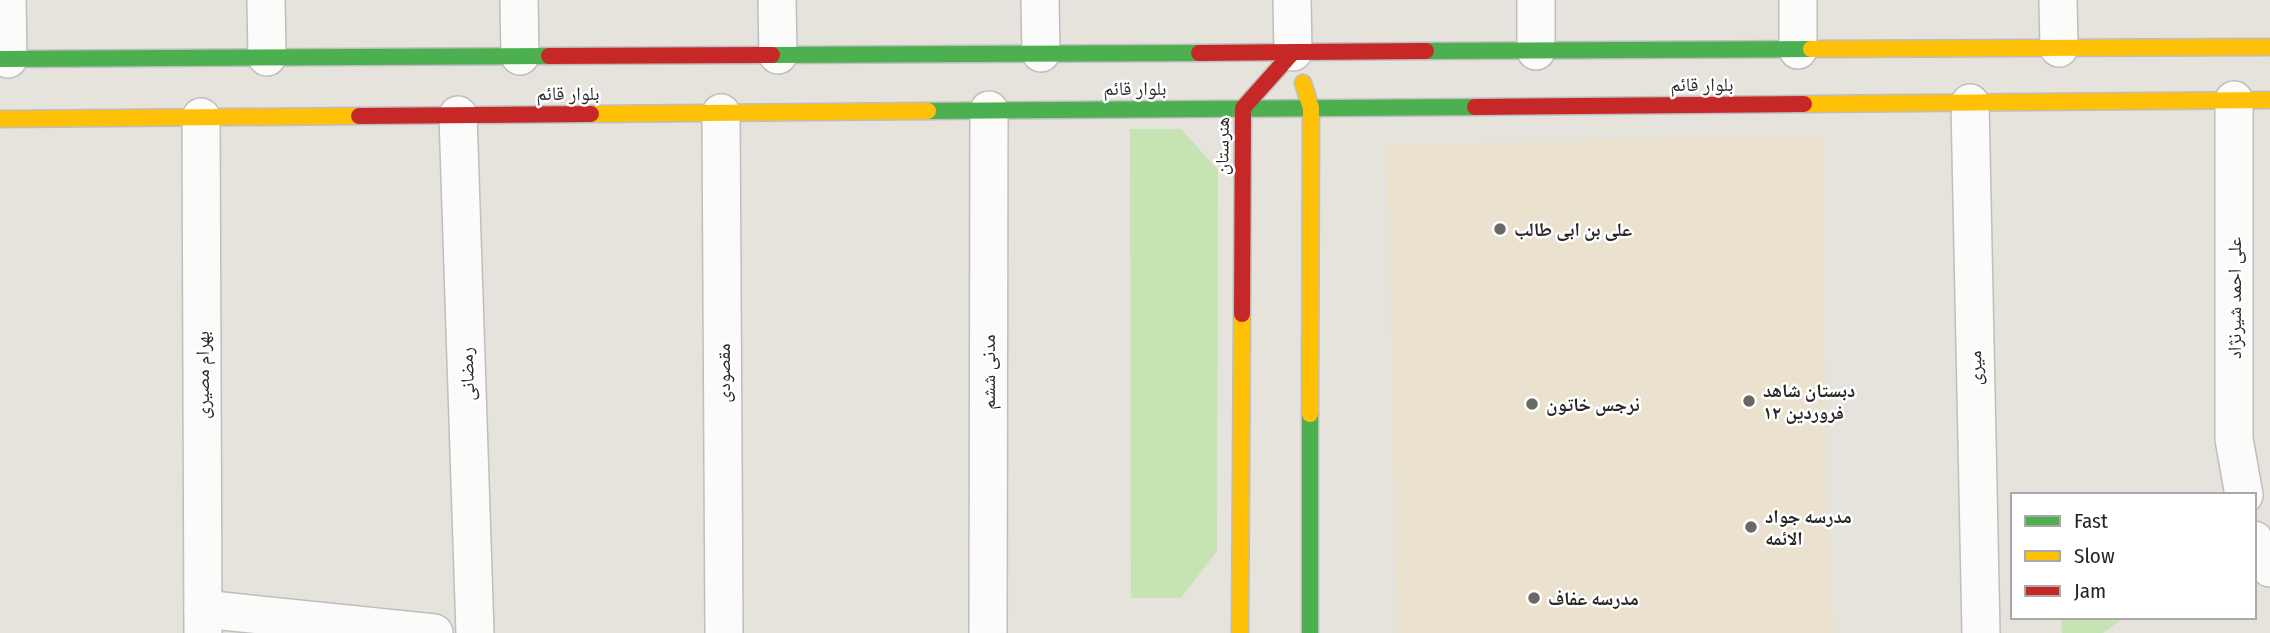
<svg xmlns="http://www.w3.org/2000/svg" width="2270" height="633" viewBox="0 0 2270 633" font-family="'Fira Sans Condensed','Noto Naskh Arabic',sans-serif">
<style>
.education{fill:#ebe1cf}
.green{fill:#c6e4b2}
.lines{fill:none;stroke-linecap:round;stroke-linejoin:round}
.street-casing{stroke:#bfbebe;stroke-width:40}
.fast-casing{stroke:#bfbebe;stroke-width:19}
.slow-casing{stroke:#bfbebe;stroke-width:19}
.jam-casing{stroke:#bfbebe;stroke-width:19}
.street{stroke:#fbfbfa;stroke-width:37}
.fast{stroke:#4caf50;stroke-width:16}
.slow{stroke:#ffc107;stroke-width:16}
.jam{stroke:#c62828;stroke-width:16}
.poi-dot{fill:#6a6866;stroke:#fff;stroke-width:2.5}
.labels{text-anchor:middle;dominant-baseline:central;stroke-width:5;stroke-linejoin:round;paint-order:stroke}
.street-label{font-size:19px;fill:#272727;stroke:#fff}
.poi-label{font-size:19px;font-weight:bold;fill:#272727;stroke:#fff;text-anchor:start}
</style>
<rect width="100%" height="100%" fill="#e6e2dc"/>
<!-- education -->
<polygon class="education" points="1822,135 1827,489 1834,633 1397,633 1387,145"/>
<!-- green -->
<g class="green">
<polygon points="1130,129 1181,129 1218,170 1217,551 1181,598 1131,598"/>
<polygon points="2061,617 2125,617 2103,633 2062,633"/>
</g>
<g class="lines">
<defs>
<g id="street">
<polyline points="7,0 8,59"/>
<polyline points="266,0 267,57"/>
<polyline points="519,0 520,56"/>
<polyline points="777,0 778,55"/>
<polyline points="1040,0 1041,53"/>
<polyline points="1292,0 1293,52"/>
<polyline points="1536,0 1536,51"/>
<polyline points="1798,0 1798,50"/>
<polyline points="2058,0 2059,48"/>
<polyline points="2234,100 2234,439 2244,495"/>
<polyline points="1970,103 1981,633"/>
<polyline points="721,113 724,633"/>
<polyline points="458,115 475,633"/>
<polyline points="201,117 203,633"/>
<polyline points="2254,540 2270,568"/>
<polyline points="203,609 434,633"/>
<polyline points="988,633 989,110"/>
</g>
<g id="fast">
<polyline points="1426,51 1811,49"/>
<polyline points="772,55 1199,53"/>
<polyline points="0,59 549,56"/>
<polyline points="928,111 1475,107"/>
<polyline points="1310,633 1310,414"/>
</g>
<g id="slow">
<polyline points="1811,49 2270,47"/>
<polyline points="1303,83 1311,108 1310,414"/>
<polyline points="1804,104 2270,100"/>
<polyline points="591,114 928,111"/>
<polyline points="0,119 359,116"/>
<polyline points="1240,633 1242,314"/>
</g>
<g id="jam">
<polyline points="1199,53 1426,51"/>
<polyline points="549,56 772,55"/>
<polyline points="1475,107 1804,104"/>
<polyline points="359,116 591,114"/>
<polyline points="1242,314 1243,108 1293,52"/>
</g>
</defs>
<!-- street casing -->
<use href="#street" class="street-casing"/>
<!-- fast casing -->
<use href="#fast" class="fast-casing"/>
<!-- slow casing -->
<use href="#slow" class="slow-casing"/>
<!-- jam casing -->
<use href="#jam" class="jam-casing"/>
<!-- street -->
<use href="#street" class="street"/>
<!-- fast -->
<use href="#fast" class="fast"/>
<!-- slow -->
<use href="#slow" class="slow"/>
<!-- jam -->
<use href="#jam" class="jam"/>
</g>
<!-- markers -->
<g class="poi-dot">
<circle cx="1500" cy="229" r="7"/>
<circle cx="1749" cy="401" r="7"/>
<circle cx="1532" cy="404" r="7"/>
<circle cx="1751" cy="527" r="7"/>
<circle cx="1534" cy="598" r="7"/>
</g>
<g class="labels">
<!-- street labels -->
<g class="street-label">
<text x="1702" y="84">بلوار قائم</text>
<text x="1135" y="88">بلوار قائم</text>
<text x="568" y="93">بلوار قائم</text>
<text transform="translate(1222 146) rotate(-89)">هنرستان</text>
<text transform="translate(2234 298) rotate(-90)">علی احمد شیرنژاد</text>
<text transform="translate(1975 368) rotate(-91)">میری</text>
<text transform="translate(988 372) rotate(-90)">مدنی ششم</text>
<text transform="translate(723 373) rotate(-90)">مقصودی</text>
<text transform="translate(467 374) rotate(-92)">رمضانی</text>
<text transform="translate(202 375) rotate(-90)">بهرام مصیری</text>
</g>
<!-- poi labels -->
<g class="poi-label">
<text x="1514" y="229">علی بن ابی طالب</text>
<text x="1763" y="390">دبستان شاهد<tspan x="1763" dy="22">۱۲ فروردین</tspan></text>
<text x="1546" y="404">نرجس خاتون</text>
<text x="1765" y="516">مدرسه جواد<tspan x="1765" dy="22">الائمه</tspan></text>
<text x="1548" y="598">مدرسه عفاف</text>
</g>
</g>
<!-- legend -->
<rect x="2011" y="493" width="245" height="126" fill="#ffffff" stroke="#a9a9a9" stroke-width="2"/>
<rect x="2025" y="516" width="35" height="10" fill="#4caf50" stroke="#a9a9a9" stroke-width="2"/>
<text x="2074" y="528" font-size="21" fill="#272727">Fast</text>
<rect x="2025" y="551" width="35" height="10" fill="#ffc107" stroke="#a9a9a9" stroke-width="2"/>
<text x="2074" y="563" font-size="21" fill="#272727">Slow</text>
<rect x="2025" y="586" width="35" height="10" fill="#c62828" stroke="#a9a9a9" stroke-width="2"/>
<text x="2074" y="598" font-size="21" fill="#272727">Jam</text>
</svg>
